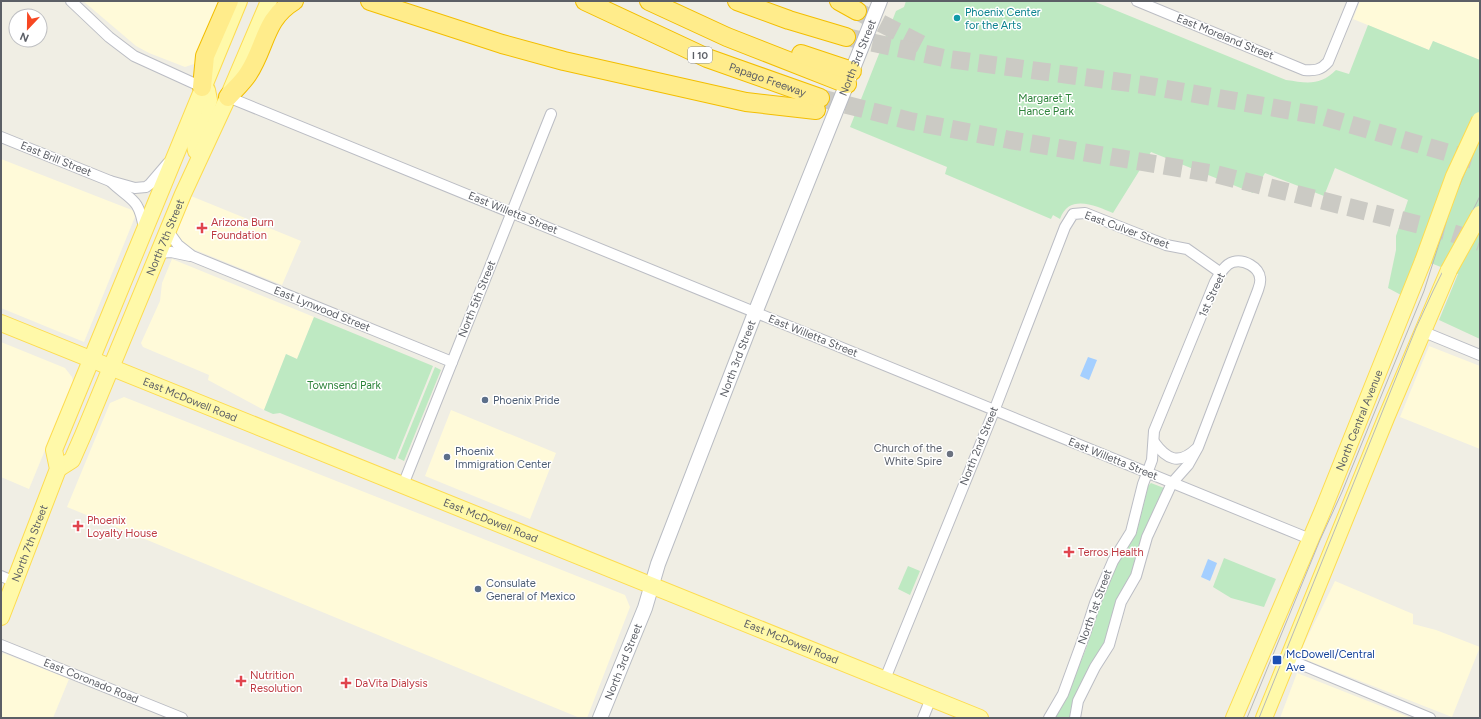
<svg xmlns="http://www.w3.org/2000/svg" width="1481" height="719" viewBox="0 0 1481 719" font-family="Figtree,sans-serif">
<style>
.commercial{fill:#fffad9}
.green{fill:#bee9c2}
.water{fill:#a4cfff}
.lines{fill:none;stroke-linecap:round;stroke-linejoin:round}
.highway-tunnel{stroke:#cbcac4;stroke-width:18;stroke-dasharray:18 9;stroke-linecap:butt}
.street-casing{stroke:#bbbdc4;stroke-width:12}
.secondary-casing{stroke:#b9bcc3;stroke-width:16}
.primary-casing{stroke:#fddc50;stroke-width:18}
.highway-casing{stroke:#f3be00;stroke-width:20}
.street{stroke:#fff;stroke-width:10}
.secondary{stroke:#fff;stroke-width:14}
.primary{stroke:#fff9a9;stroke-width:16}
.highway{stroke:#ffec8b;stroke-width:18}
.tram{stroke:#b7b8b9;stroke-width:1}
.primary-bridge-casing{stroke:#fddc50;stroke-width:18;stroke-linecap:butt}
.primary-bridge{stroke:#fff9a9;stroke-width:16}
.culture-dot{fill:#0f9aa8;stroke:#fff;stroke-width:1.5}
.health-dot{fill:#e0444e;stroke:#fff;stroke-width:1.5}
.service-dot{fill:#5c6f8a;stroke:#fff;stroke-width:1.5}
.worship-dot{fill:#6b7280;stroke:#fff;stroke-width:1.5}
.transit-dot{fill:#1a4fb4;stroke:#fff;stroke-width:1.5}
.labels{text-anchor:middle;dominant-baseline:central;stroke-width:3;stroke-linejoin:round;paint-order:stroke}
.shield{fill:#fff;stroke:#8d8f94;stroke-width:1}
.shield-label{font-size:10px;font-weight:bold;fill:#5c5f66}
.culture-label{font-size:11px;fill:#0d838f;stroke:#fff;text-anchor:start}
.street-label{font-size:11px;fill:#5c5f66;stroke:#fff}
.park-label{font-size:11px;fill:#2d833a;stroke:#fff}
.health-label{font-size:11px;fill:#be3a42;stroke:#fff;text-anchor:start}
.service-label{font-size:11px;fill:#4e5e75;stroke:#fff;text-anchor:start}
.worship-label{font-size:11px;fill:#5b616d;stroke:#fff;text-anchor:end}
.transit-label{font-size:11px;fill:#164399;stroke:#fff;text-anchor:start}
</style>
<rect width="100%" height="100%" fill="#f0eee4"/>
<!-- commercial -->
<g class="commercial">
<polygon points="83,1 223,1 197,63 185,67 149,53 136,46"/>
<polygon points="1360,1 1480,1 1480,60 1433,41 1429,50 1353,19"/>
<polygon points="1,159 137,212 84,342 1,308"/>
<polygon points="191,196 301,241 282,285 183,245 176,234 177,231"/>
<polygon points="172,259 314,317 297,359 286,354 264,410 208,380 209,375 143,347 141,343 160,301 162,283"/>
<polygon points="1,342 65,368 72,377 73,382 29,489 1,477"/>
<polygon points="1429,346 1480,366 1480,449 1400,417"/>
<polygon points="124,397 625,595 630,607 587,718 580,718 67,507 110,403"/>
<polygon points="451,410 556,453 530,519 425,476"/>
<polygon points="1335,581 1413,614 1413,624 1436,630 1480,647 1452,717 1304,659 1299,654"/>
<polygon points="3,653 69,679 53,718 1,718 1,659"/>
<polygon points="1297,673 1411,718 1280,718"/>
</g>
<!-- green -->
<g class="green">
<path d="M906,1H1093L1286,80C1307,83 1320,86 1336,70L1349,74L1368,25L1429,50L1433,41L1480,60V339L1439,320L1458,274L1416,257L1401,295L1388,288L1396,250V236L1408,200L1335,168L1324,196L1265,173L1253,193L1151,152L1113,213C1096,206 1069,193 1060,219L1053,215L1051,219L945,174L947,167L850,127L896,11L904,7Z"/>
<polygon points="314,317 433,366 395,460 280,413 273,414 264,410 286,354 297,359"/>
<polygon points="435,367 441,370 404,461 398,458"/>
<path d="M1151,483L1164,488L1165,490L1137,564L1117,603L1111,617L1107,641L1073,718H1052C1070,684 1091,649 1096,610L1148,486Z"/>
<polygon points="1224,558 1276,579 1264,607 1231,598 1213,587"/>
<polygon points="908,566 920,571 910,595 898,589"/>
</g>
<!-- water -->
<g class="water">
<polygon points="1088,357 1097,360 1089,380 1080,376"/>
<polygon points="1208,559 1217,563 1210,581 1201,577"/>
</g>
<g class="lines">
<!-- highway-tunnel -->
<g class="highway-tunnel">
<polyline points="857,11 929,48"/>
<polyline points="846,37 949,59 1144,85 1321,116 1480,162"/>
<polyline points="820,98 910,121 1010,140 1215,174 1449,232 1480,242"/>
</g>
<defs>
<g id="street">
<polyline points="71,1 109,37 134,56 202,87"/>
<path d="M1137,1L1304,70C1315,71 1321,70 1328,62L1353,1"/>
<polyline points="228,97 1310,539"/>
<polyline points="1,137 110,181 135,188 146,187 150,184 168,163"/>
<path d="M110,181C131,201 139,197 144,229"/>
<polyline points="168,231 178,245 192,256 452,362"/>
<polyline points="159,253 171,252 190,256"/>
<polyline points="1424,332 1480,355"/>
<path d="M1154,442C1167,460 1179,465 1196,449"/>
<polyline points="403,485 551,114"/>
<polyline points="1,576 15,582"/>
<polyline points="1,645 182,718"/>
<polyline points="1288,659 1430,718"/>
<polyline points="885,679 994,411 1065,227 1073,214 1085,213 1166,245 1187,249 1221,273"/>
<polyline points="923,718 931,698"/>
<path d="M1049,718L1063,694L1086,631L1095,603L1113,561L1131,532L1143,484L1152,460L1154,431L1215,282C1219,275 1225,264 1233,262C1244,259 1259,267 1260,278C1261,282 1259,287 1258,290L1198,447L1188,465L1172,483L1147,537L1136,576L1121,602L1109,645L1095,667L1078,701L1075,718"/>
</g>
<g id="secondary">
<path id="s1" d="M600,718L645,608L658,564L755,313L880,1"/>
</g>
<g id="primary">
<polyline points="196,151 195,145 209,100 207,90 202,87"/>
<path id="s2" d="M1,323C327,455 654,585 980,718"/>
<path id="s3" d="M58,469L72,460L83,435L183,194L228,97L269,1"/>
<path id="s4" d="M1,617L58,469L54,450L239,1"/>
<path id="s5" d="M1234,718L1323,510L1423,261"/>
<polyline points="1264,718 1386,418 1449,270"/>
</g>
<g id="highway">
<polyline points="370,1 502,44 564,61 746,102 816,110"/>
<path id="s6" d="M585,1L707,58L820,98"/>
<polyline points="649,1 727,37 847,84"/>
<polyline points="737,1 789,20 846,37"/>
<polyline points="839,1 857,11"/>
<polyline points="801,54 852,71"/>
<polyline points="202,87 205,56 229,1"/>
<path d="M228,97C234,90 243,82 248,74C266,47 264,19 294,1"/>
</g>
</defs>
<!-- street casing -->
<use href="#street" class="street-casing"/>
<!-- secondary casing -->
<use href="#secondary" class="secondary-casing"/>
<!-- primary casing -->
<use href="#primary" class="primary-casing"/>
<!-- highway casing -->
<use href="#highway" class="highway-casing"/>
<!-- street -->
<use href="#street" class="street"/>
<!-- secondary -->
<use href="#secondary" class="secondary"/>
<!-- primary -->
<use href="#primary" class="primary"/>
<!-- highway -->
<use href="#highway" class="highway"/>
<!-- tram -->
<g class="tram">
<polyline points="1247,718 1320,540 1342,492 1424,291 1452,203 1480,137"/>
<polyline points="1259,718 1416,328 1433,291 1480,196"/>
</g>
<defs>
<g id="primary-bridge">
<polyline points="1423,261 1454,176 1480,120"/>
<polyline points="1449,270 1480,214"/>
</g>
</defs>
<!-- primary-bridge casing -->
<use href="#primary-bridge" class="primary-bridge-casing"/>
<!-- primary-bridge -->
<use href="#primary-bridge" class="primary-bridge"/>
</g>
<!-- markers -->
<circle class="culture-dot" cx="957" cy="18" r="4"/>
<g class="health-dot">
<path d="M200 222h4v4h4v4h-4v4h-4v-4h-4v-4h4z"/>
<path d="M76 520h4v4h4v4h-4v4h-4v-4h-4v-4h4z"/>
<path d="M1067 546h4v4h4v4h-4v4h-4v-4h-4v-4h4z"/>
<path d="M239 675h4v4h4v4h-4v4h-4v-4h-4v-4h4z"/>
<path d="M344 677h4v4h4v4h-4v4h-4v-4h-4v-4h4z"/>
</g>
<g class="service-dot">
<circle cx="485" cy="400" r="4"/>
<circle cx="447" cy="457" r="4"/>
<circle cx="478" cy="589" r="4"/>
</g>
<circle class="worship-dot" cx="950" cy="454" r="4"/>
<rect class="transit-dot" x="1272" y="655" width="10" height="10" rx="2"/>
<g class="labels">
<!-- shield labels -->
<rect class="shield" x="688" y="47" width="24" height="16" rx="3"/>
<g class="shield-label">
<text x="700" y="55">I 10</text>
</g>
<!-- culture labels -->
<g class="culture-label">
<text x="965" y="12">Phoenix Center<tspan x="965" dy="13">for the Arts</tspan></text>
</g>
<!-- street labels -->
<g class="street-label">
<text transform="translate(1225 37) rotate(22)">East Moreland Street</text>
<text stroke="none"><textPath href="#s1" startOffset="709">North 3rd Street</textPath></text>
<text stroke="none"><textPath href="#s6" startOffset="199">Papago Freeway</textPath></text>
<text transform="translate(56 159) rotate(22)">East Brill Street</text>
<text transform="translate(513 213) rotate(22)">East Willetta Street</text>
<text transform="translate(1127 230) rotate(20)">East Culver Street</text>
<text stroke="none"><textPath href="#s3" startOffset="258">North 7th Street</textPath></text>
<text transform="translate(1212 295) rotate(-65)">1st Street</text>
<text transform="translate(477 299) rotate(-68)">North 5th Street</text>
<text transform="translate(322 309) rotate(22)">East Lynwood Street</text>
<text transform="translate(813 336) rotate(22)">East Willetta Street</text>
<text stroke="none"><textPath href="#s1" startOffset="385">North 3rd Street</textPath></text>
<text stroke="none"><textPath href="#s2" startOffset="204">East McDowell Road</textPath></text>
<text stroke="none"><textPath href="#s5" startOffset="323">North Central Avenue</textPath></text>
<text transform="translate(979 446) rotate(-68)">North 2nd Street</text>
<text transform="translate(1113 459) rotate(22)">East Willetta Street</text>
<text stroke="none"><textPath href="#s2" startOffset="528">East McDowell Road</textPath></text>
<text stroke="none"><textPath href="#s4" startOffset="79">North 7th Street</textPath></text>
<text transform="translate(1095 607) rotate(-70)">North 1st Street</text>
<text stroke="none"><textPath href="#s2" startOffset="852">East McDowell Road</textPath></text>
<text stroke="none"><textPath href="#s1" startOffset="61">North 3rd Street</textPath></text>
<text transform="translate(91 681) rotate(22)">East Coronado Road</text>
</g>
<!-- park labels -->
<g class="park-label">
<text x="1046" y="98">Margaret T.<tspan x="1046" dy="13">Hance Park</tspan></text>
<text x="344" y="385">Townsend Park</text>
</g>
<!-- health labels -->
<g class="health-label">
<text x="211" y="222">Arizona Burn<tspan x="211" dy="13">Foundation</tspan></text>
<text x="87" y="520">Phoenix<tspan x="87" dy="13">Loyalty House</tspan></text>
<text x="1078" y="552">Terros Health</text>
<text x="250" y="675">Nutrition<tspan x="250" dy="13">Resolution</tspan></text>
<text x="355" y="683">DaVita Dialysis</text>
</g>
<!-- service labels -->
<g class="service-label">
<text x="493" y="400">Phoenix Pride</text>
<text x="455" y="451">Phoenix<tspan x="455" dy="13">Immigration Center</tspan></text>
<text x="486" y="583">Consulate<tspan x="486" dy="13">General of Mexico</tspan></text>
</g>
<!-- worship labels -->
<g class="worship-label">
<text x="942" y="448">Church of the<tspan x="942" dy="13">White Spire</tspan></text>
</g>
<!-- transit labels -->
<g class="transit-label">
<text x="1286" y="654">McDowell/Central<tspan x="1286" dy="13">Ave</tspan></text>
</g>
</g>
<!-- border -->
<rect width="1481" height="719" fill="none" stroke="#5c5f66" stroke-width="4"/>
<!-- north arrow -->
<g transform="translate(28 28) rotate(202)"><circle r="19" fill="#ffffff" stroke="#bebfc2"/>
<path d="M0-3L7 15L0 10L-7 15Z" fill="#f74722"/>
<text y="-6" font-size="11" font-weight="bold" text-anchor="middle" fill="#5c5f66">N</text>
</g>
</svg>
